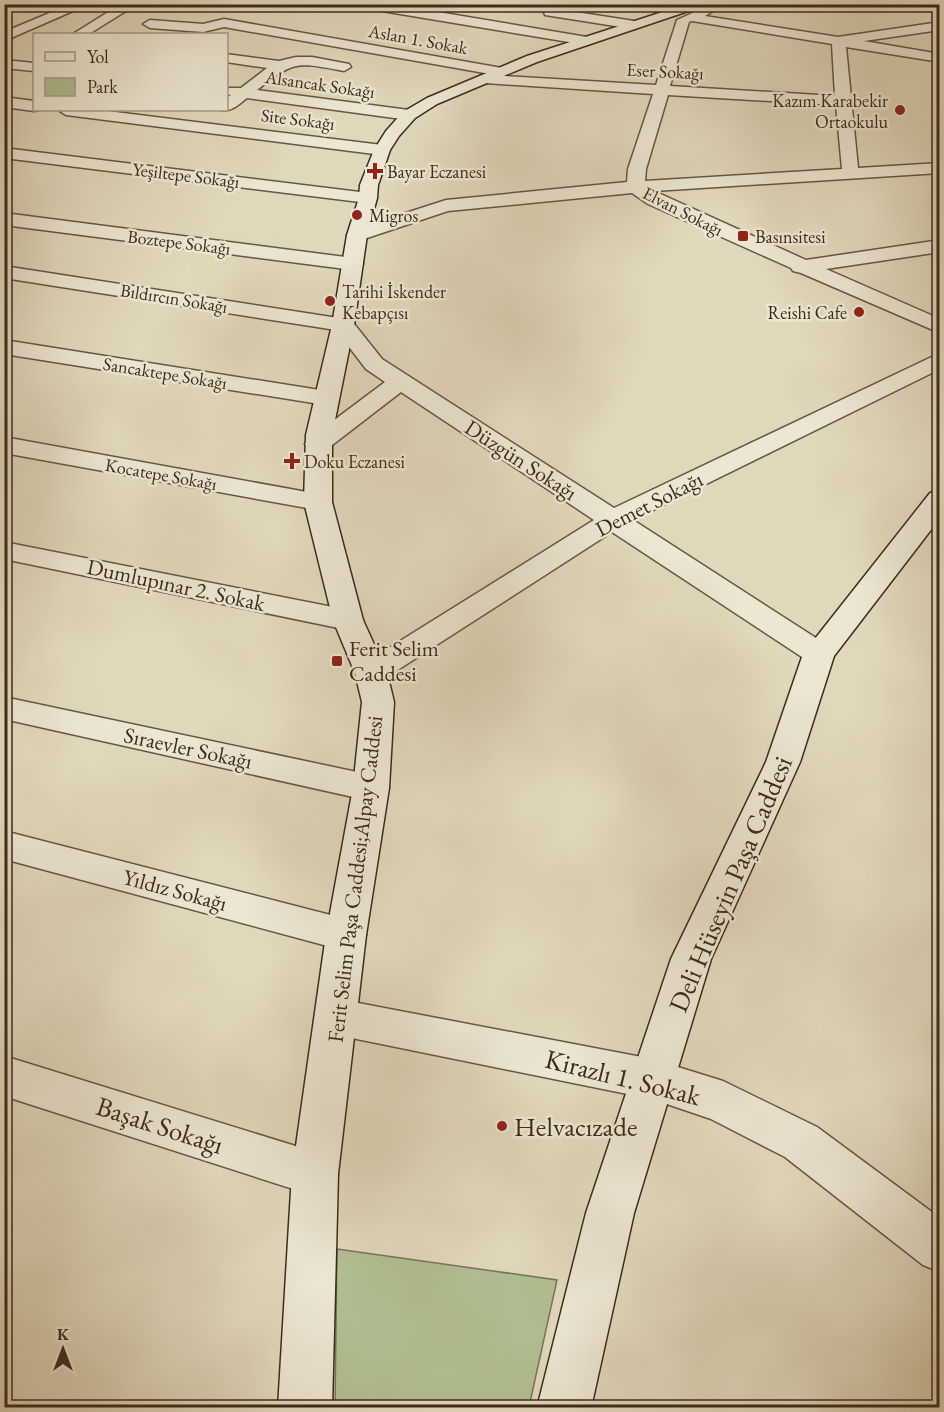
<svg xmlns="http://www.w3.org/2000/svg" width="944" height="1412" viewBox="0 0 944 1412" font-family="'EB Garamond',serif">
<style>
.green{fill:#b1bf92;stroke:#777557;stroke-width:1.5}
.lines{fill:none;stroke-linecap:round;stroke-linejoin:round}
.minor-casing{stroke:#665644;stroke-width:3}
.secondary-casing{stroke:#3d2b1c;stroke-width:3}
.minor{fill:#ece6d3;fill-rule:evenodd}
.secondary{fill:#ece6d3;fill-rule:evenodd}
.poi-dot{fill:#8f2418;stroke:#ece6d3;stroke-width:2}
.labels{text-anchor:middle;dominant-baseline:central;stroke-width:5;stroke-linejoin:round;paint-order:stroke}
.far-street-label{font-size:18px;fill:#3d2b1c;stroke:#ece6d3}
.far-poi-label{font-size:18px;fill:#3d2b1c;stroke:#ece6d3;text-anchor:start}
.street-label{font-size:22px;fill:#3d2b1c;stroke:#ece6d3}
.poi-label{font-size:22px;fill:#3d2b1c;stroke:#ece6d3;text-anchor:start}
.near-street-label{font-size:27px;fill:#3d2b1c;stroke:#ece6d3}
.near-poi-label{font-size:27px;fill:#3d2b1c;stroke:#ece6d3;text-anchor:start}
</style>
<rect width="100%" height="100%" fill="#e1d8bc"/>
<filter id="stains"><feTurbulence type="fractalNoise" baseFrequency=".00333" numOctaves="4"/><feColorMatrix values="0 0 0 0 .2 0 0 0 0 .09 0 0 0 0 .02 0 0 0 .5 -.17"/></filter>
<radialGradient id="worn" r=".72"><stop offset=".6" stop-color="#630" stop-opacity="0"/><stop offset="1" stop-color="#630" stop-opacity=".3"/></radialGradient>
<!-- green -->
<polygon class="green" points="337,1249 557,1280 529,1407 335,1407"/>
<g class="lines">
<defs>
<g id="minor">
<polygon points="71,4 89,4 4,41 4,32"/>
<polygon points="121,4 137,4 89,34 73,34"/>
<polygon points="358,4 390,4 587,37 594,41 587,45 364,8"/>
<polygon points="633,4 662,4 681,8 683,11 677,15 639,8"/>
<path d="M710,5L716,9L705,16L838,37L940,22V30L864,41L940,54V62L846,47L858,168L940,163V173L654,191L806,260L940,240V252L826,269L940,319V333L801,273L793,271L791,268L648,204L632,193L448,211L364,239H350L347,235L350,231L446,200L627,182L628,169L653,94L485,83L480,82L478,79L480,76L496,75L224,27L203,32L150,28L143,24L150,20L203,24L224,19L502,68L509,72L504,76L656,85L677,20ZM692,21L832,44L835,96L670,86L689,22ZM668,95L836,105L842,169L645,181L646,169Z"/>
<polygon points="550,8 634,21 641,25 634,29 545,15 544,12"/>
<path d="M226,54L279,61L296,57H312L349,64L351,67L344,71C296,62 295,60 257,90L409,110L417,115L409,120L247,98C239,104 232,112 221,110H226V98L231,95L226,94L227,88H241L267,68L226,62Z"/>
<polygon points="4,60 34,63 34,71 4,68"/>
<polygon points="4,97 34,101 34,110 39,110 34,111 4,107"/>
<polygon points="58,110 99,110 382,145 390,150 382,155 66,115"/>
<polygon points="4,148 368,193 374,194 377,198 374,202 368,203 4,158"/>
<polygon points="4,213 353,258 360,260 363,264 360,268 353,270 4,225"/>
<polygon points="4,266 351,320 382,359 614,508 940,353 940,369 633,520 830,647 835,654 830,661 819,664 808,661 612,532 382,680 371,684 360,680 355,673 360,666 594,520 401,392 327,449 318,452 309,449 305,444 309,439 385,382 366,369 336,330 4,278"/>
<polygon points="4,340 326,391 334,393 338,398 334,403 326,405 4,354"/>
<polygon points="4,437 318,494 328,496 332,502 328,508 318,510 4,453"/>
<polygon points="4,542 348,610 359,613 363,620 359,627 348,630 4,559"/>
<polygon points="4,697 371,775 384,779 389,788 384,797 371,801 4,719"/>
<polygon points="4,831 346,919 360,923 366,935 360,947 346,951 4,859"/>
<polygon points="337,999 652,1059 723,1081 817,1127 940,1218 940,1272 923,1265 785,1157 711,1119 652,1099 337,1035 322,1030 316,1017 322,1004"/>
<polygon points="4,1056 315,1152 331,1158 338,1174 331,1190 315,1196 4,1096"/>
</g>
<g id="secondary">
<polygon points="687,4 709,4 537,62 437,104 415,118 399,136 390,150 378,185 377,198 367,235 354,325 332,435 332,502 363,620 387,673 394,702 389,788 366,935 338,1174 332,1408 278,1408 292,1174 326,935 353,788 362,702 355,673 333,620 304,502 306,435 332,325 347,235 359,198 360,185 374,150 386,131 403,112 427,98 527,56"/>
<polygon points="940,491 940,518 834,656 800,762 711,959 634,1213 591,1408 537,1408 586,1213 671,959 766,762 803,654 930,493"/>
</g>
</defs>
<!-- minor casing -->
<use href="#minor" class="minor-casing"/>
<!-- secondary casing -->
<use href="#secondary" class="secondary-casing"/>
<!-- minor -->
<use href="#minor" class="minor"/>
<!-- secondary -->
<use href="#secondary" class="secondary"/>
</g>
<!-- markers -->
<g class="poi-dot">
<circle cx="900" cy="110" r="6"/>
<path d="M372 162h6v6h6v6h-6v6h-6v-6h-6v-6h6z"/>
<circle cx="357" cy="215" r="6"/>
<rect x="737" y="230" width="12" height="12" rx="3"/>
<circle cx="330" cy="301" r="6"/>
<circle cx="859" cy="312" r="6"/>
<path d="M289 452h6v6h6v6h-6v6h-6v-6h-6v-6h6z"/>
<rect x="331" y="655" width="12" height="12" rx="3"/>
<circle cx="502" cy="1126" r="6"/>
</g>
<g class="labels">
<!-- far-street labels -->
<g class="far-street-label">
<text transform="translate(418 39) rotate(10)">Aslan 1. Sokak</text>
<text transform="translate(665 71) rotate(3)">Eser Sokağı</text>
<text transform="translate(320 84) rotate(8)">Alsancak Sokağı</text>
<text transform="translate(298 119) rotate(7)">Site Sokağı</text>
<text transform="translate(186 175) rotate(7)">Yeşiltepe Sokağı</text>
<text transform="translate(683 211) rotate(27)">Elvan Sokağı</text>
<text transform="translate(179 242) rotate(7)">Boztepe Sokağı</text>
<text transform="translate(174 298) rotate(9)">Bıldırcın Sokağı</text>
<text transform="translate(165 373) rotate(9)">Sancaktepe Sokağı</text>
<text transform="translate(161 474) rotate(10)">Kocatepe Sokağı</text>
</g>
<!-- far-poi labels -->
<g class="far-poi-label">
<text x="888" y="100" text-anchor="end">Kazım Karabekir<tspan x="888" dy="21">Ortaokulu</tspan></text>
<text x="387" y="171">Bayar Eczanesi</text>
<text x="369" y="215">Migros</text>
<text x="755" y="236">Basınsitesi</text>
<text x="342" y="291">Tarihi İskender<tspan x="342" dy="21">Kebapçısı</tspan></text>
<text x="847" y="312" text-anchor="end">Reishi Cafe</text>
<text x="304" y="461">Doku Eczanesi</text>
</g>
<!-- street labels -->
<g class="street-label">
<text transform="translate(521 460) rotate(33)">Düzgün Sokağı</text>
<text transform="translate(649 504) rotate(-27)">Demet Sokağı</text>
<text transform="translate(176 585) rotate(12)">Dumlupınar 2. Sokak</text>
<text transform="translate(188 748) rotate(12)">Sıraevler Sokağı</text>
<text transform="translate(355 879) rotate(-83)">Ferit Selim Paşa Caddesi;Alpay Caddesi</text>
<text transform="translate(175 890) rotate(15)">Yıldız Sokağı</text>
</g>
<!-- poi labels -->
<g class="poi-label">
<text x="349" y="648">Ferit Selim<tspan x="349" dy="25">Caddesi</tspan></text>
</g>
<!-- near-street labels -->
<g class="near-street-label">
<text transform="translate(730 884) rotate(-67)">Deli Hüseyin Paşa Caddesi</text>
<text transform="translate(623 1077) rotate(14)">Kirazlı 1. Sokak</text>
<text transform="translate(160 1125) rotate(18)">Başak Sokağı</text>
</g>
<!-- near-poi labels -->
<g class="near-poi-label">
<text x="514" y="1126">Helvacızade</text>
</g>
</g>
<!-- margin -->
<rect width="944" height="1412" fill="none" stroke="#e1d8bc" stroke-width="24"/>
<rect x="6" y="6" width="932" height="1400" fill="none" stroke="#3d2b1c" stroke-width="3"/>
<rect x="12" y="12" width="920" height="1388" fill="none" stroke="#3d2b1c" stroke-width="1.5"/>
<!-- legend -->
<rect x="33" y="33" width="195" height="78" fill="#ece6d3" stroke="#a69b8a" stroke-width="1.5"/>
<rect x="45" y="52" width="30" height="9" fill="#ece6d3" stroke="#a69b8a" stroke-width="1.5"/>
<text x="87" y="63" font-size="18" fill="#3d2b1c">Yol</text>
<rect x="45" y="78" width="30" height="18" fill="#b1bf92" stroke="#a69b8a" stroke-width="1.5"/>
<text x="87" y="93" font-size="18" fill="#3d2b1c">Park</text>
<!-- north arrow -->
<g transform="translate(63 1349)" stroke="#ece6d3" stroke-width="4.5" paint-order="stroke">
<path d="M0-4.5L10 22L0 15L-10 22Z" fill="#3d2b1c"/>
<text y="-9" font-size="16" font-weight="bold" text-anchor="middle" fill="#3d2b1c">K</text>
</g>
<rect width="100%" height="100%" filter="url(#stains)"/>
<rect width="100%" height="100%" fill="url(#worn)"/>
</svg>
